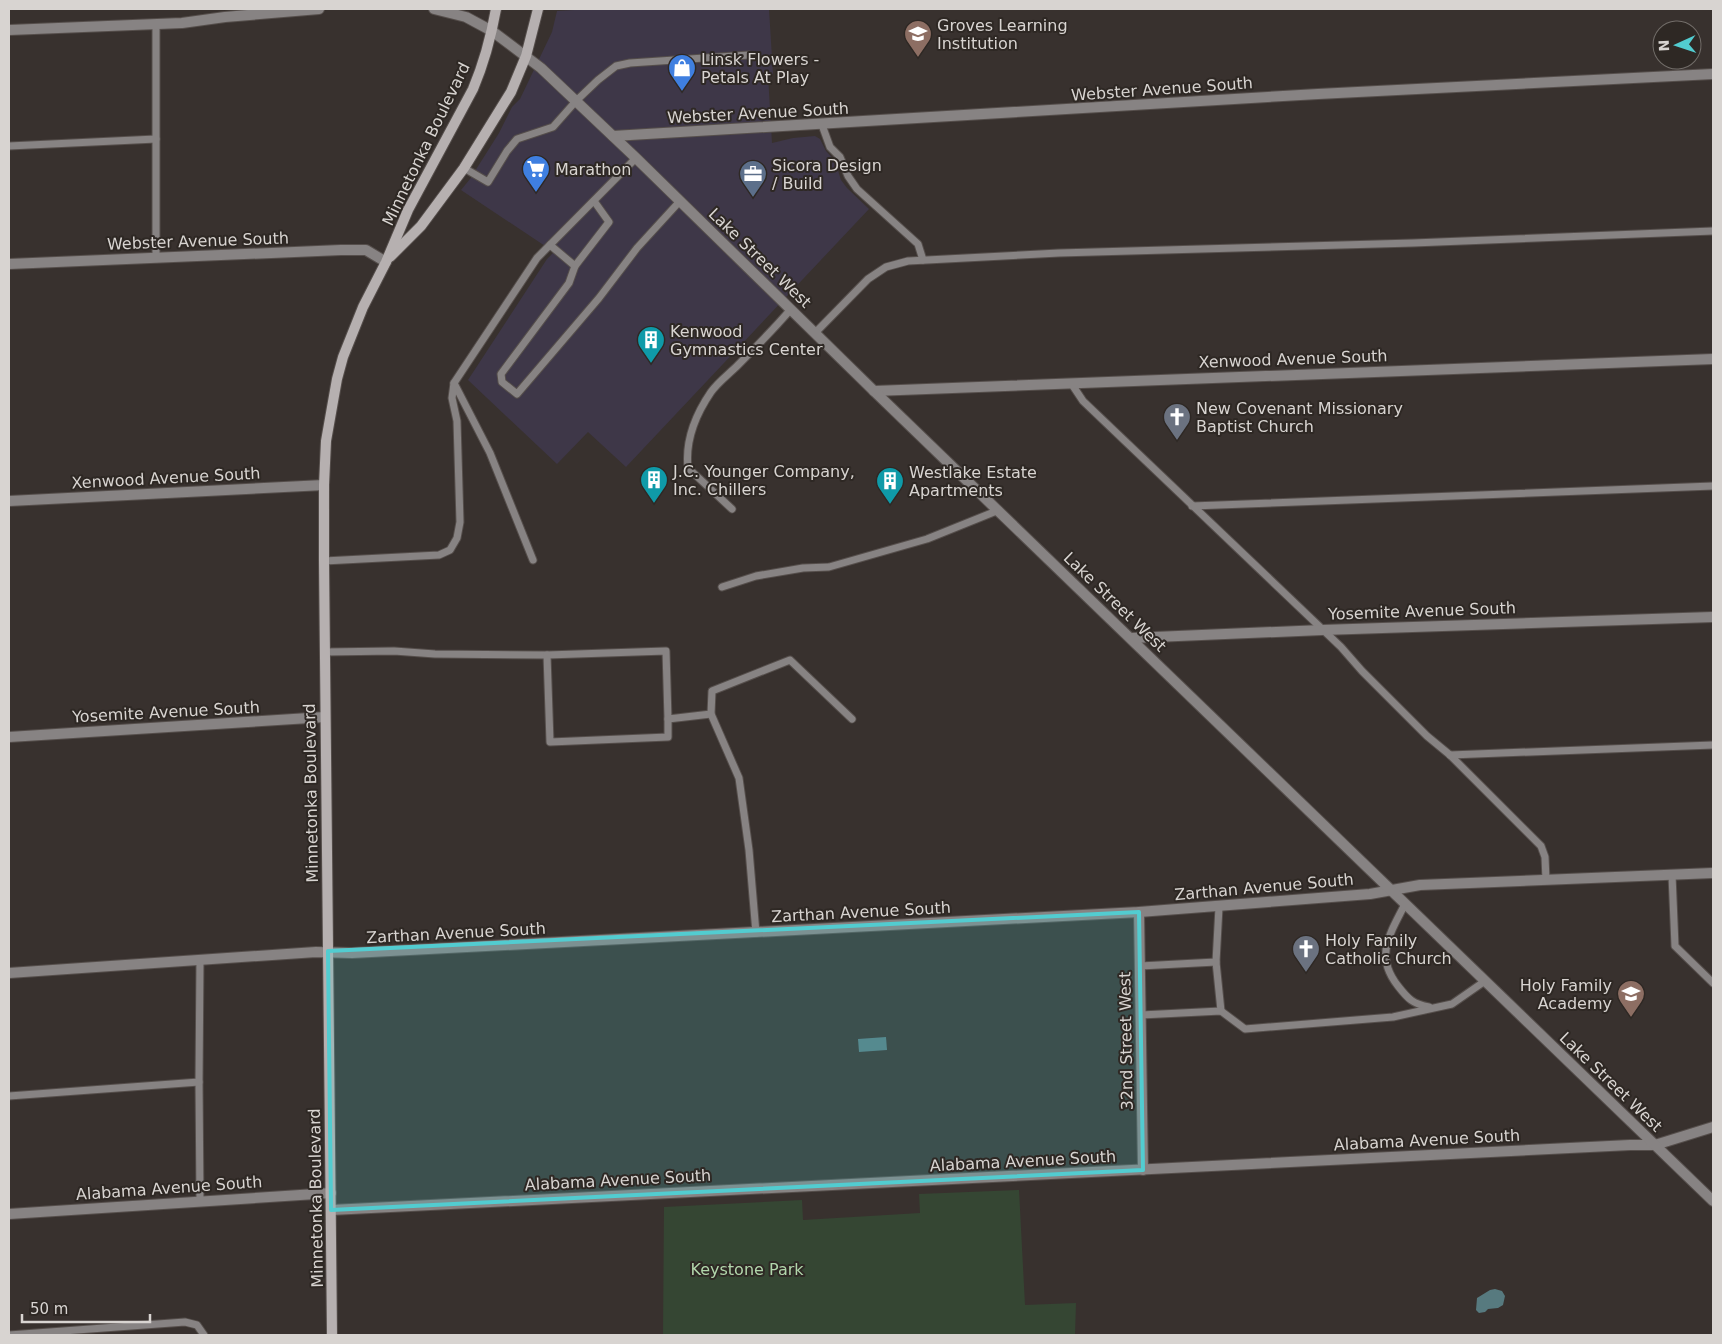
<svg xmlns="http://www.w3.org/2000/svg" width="1722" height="1344" viewBox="0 0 1722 1344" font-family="'DejaVu Sans',sans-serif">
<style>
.commercial{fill:#3e3748}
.green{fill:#354633}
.water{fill:#577a7f}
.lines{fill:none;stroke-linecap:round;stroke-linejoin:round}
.service-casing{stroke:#554e4b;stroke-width:9}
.minor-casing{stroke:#554e4b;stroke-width:12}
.tertiary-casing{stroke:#554e4b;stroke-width:12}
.secondary-casing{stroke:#554e4b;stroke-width:12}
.service{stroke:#878383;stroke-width:7}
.minor{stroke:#878383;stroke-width:10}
.tertiary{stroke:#878383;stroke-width:10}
.secondary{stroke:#b6b0b0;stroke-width:10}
.marked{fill:#52ccd0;fill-opacity:0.2;stroke:#52ccd0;stroke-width:4;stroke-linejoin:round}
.labels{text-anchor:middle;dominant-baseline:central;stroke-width:4;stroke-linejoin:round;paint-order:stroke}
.poi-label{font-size:16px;fill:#d8d4d1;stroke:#2e2824;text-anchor:start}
.street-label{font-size:16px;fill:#d8d4d1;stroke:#2e2824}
.park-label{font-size:16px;fill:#b1d6ab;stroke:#2e2824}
</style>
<rect width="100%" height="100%" fill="#38312e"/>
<!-- commercial -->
<polygon class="commercial" points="591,9 769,9 773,74 768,75 772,143 793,138 815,136 820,139 826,151 835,161 841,180 847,188 869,209 626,467 588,432 557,464 468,380 547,259 554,252 461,190 470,179 499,133 512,107 520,99 552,32 557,11"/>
<!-- green -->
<polygon class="green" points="1019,1190 1025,1305 1076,1303 1075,1335 663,1335 664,1207 802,1200 803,1220 920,1213 919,1194"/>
<!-- water -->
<g class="water">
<polygon points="886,1037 887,1050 859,1052 858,1039"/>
<polygon points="1495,1289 1502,1291 1505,1296 1503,1305 1498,1308 1488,1309 1485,1312 1479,1313 1476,1310 1477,1298 1490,1290"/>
</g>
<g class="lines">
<defs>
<g id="service">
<polyline points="822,125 830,147 840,157 848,176 857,189 918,244 923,260"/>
<polyline points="9,146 156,139"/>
<polyline points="464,168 488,182 507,151 517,139 553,127 576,101 598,80 616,66 630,63 749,55"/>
<polyline points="550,245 575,266 569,283 501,374 502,382 517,394 599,298 637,248 680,201"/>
<polyline points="156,257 156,25"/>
<polyline points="575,266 609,222 594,201"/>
<polyline points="815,333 868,279 886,267 908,261 1059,253 1413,243 1713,231"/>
<polyline points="454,383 490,453 533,560"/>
<polyline points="1071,383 1083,401 1341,647 1362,671 1427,736 1450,755 1541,846 1545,857 1546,880"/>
<polyline points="1192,506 1713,486"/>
<path d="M732,509L688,468C685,441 696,414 711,392C718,382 729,374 738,365C756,347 774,329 791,309"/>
<polyline points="324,561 439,555 450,550 457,538 460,522 457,421 452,398 454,383 537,258 636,158"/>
<polyline points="722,587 756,576 803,568 829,567 927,539 999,510"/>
<polyline points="325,652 394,651 435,654 547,655 666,651 668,719 711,714"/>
<polyline points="547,655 550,742 668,737 668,719"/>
<polyline points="1450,755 1713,745"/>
<polyline points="1672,875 1675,946 1713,983"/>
<path d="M1405,904C1390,934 1374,956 1398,986C1408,999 1413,1004 1429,1007"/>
<polyline points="1219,907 1216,962 1221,1011"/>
<polyline points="756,933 749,850 739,778 711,714 712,691 790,660 852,719"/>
<polyline points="1140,966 1216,962"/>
<polyline points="1141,1015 1221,1011 1245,1029 1393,1017 1452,1004 1485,981"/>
<polyline points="199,1082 200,1200"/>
<polyline points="9,1096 199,1082 200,960"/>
<polyline points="9,1335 185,1322 197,1325 204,1335"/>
</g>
<g id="minor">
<polyline points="434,9 466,17 492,31"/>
<polyline points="9,30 182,23 225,17 319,9"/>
<polyline points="613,136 1318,94 1713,74"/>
<polyline points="9,264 341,250 366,250 386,262"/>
<polyline points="874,391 1713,359"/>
<polyline points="9,501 324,485"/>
<polyline points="1131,638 1322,630 1713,617"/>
<polyline points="9,737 325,717"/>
<polyline points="1139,912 1143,1170"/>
<polyline points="9,973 316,952 352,953 1139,912 1370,894 1420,885 1713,873"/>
<polyline points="331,1210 1630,1145 1655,1145 1713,1127"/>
<polyline points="9,1214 331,1193"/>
</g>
<polyline id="tertiary" points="492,31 541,68 636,158 874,391 1713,1201"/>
<g id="secondary">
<polyline points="390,257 421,226 464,168 511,92 526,56 538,9"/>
<path d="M332,1335L324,561V485L326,441L337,379L343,357L363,307L386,262L408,210L473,89C484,63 491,37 496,9"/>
</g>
</defs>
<!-- service casing -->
<use href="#service" class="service-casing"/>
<!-- minor casing -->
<use href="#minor" class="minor-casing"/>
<!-- tertiary casing -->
<use href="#tertiary" class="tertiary-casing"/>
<!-- secondary casing -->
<use href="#secondary" class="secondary-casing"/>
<!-- service -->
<use href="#service" class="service"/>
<!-- minor -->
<use href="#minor" class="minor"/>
<!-- tertiary -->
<use href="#tertiary" class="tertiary"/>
<!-- secondary -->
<use href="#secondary" class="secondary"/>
</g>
<!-- marked area -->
<path class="marked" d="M1139,912L1143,1170L331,1210L328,951Z"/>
<!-- icons -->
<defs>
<symbol id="school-pin" viewBox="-11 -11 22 30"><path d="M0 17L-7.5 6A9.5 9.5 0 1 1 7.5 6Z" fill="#8d6e63" stroke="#2e2824"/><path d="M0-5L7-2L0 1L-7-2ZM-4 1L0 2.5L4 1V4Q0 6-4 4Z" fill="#fff"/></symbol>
<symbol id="shop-pin" viewBox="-11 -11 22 30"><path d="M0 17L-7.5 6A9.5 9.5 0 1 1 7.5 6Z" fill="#3f7fe0" stroke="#2e2824"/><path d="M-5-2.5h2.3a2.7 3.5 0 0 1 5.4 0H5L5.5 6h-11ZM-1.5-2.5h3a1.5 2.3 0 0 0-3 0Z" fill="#fff"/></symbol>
<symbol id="supermarket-pin" viewBox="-11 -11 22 30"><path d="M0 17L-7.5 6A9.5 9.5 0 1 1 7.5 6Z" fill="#3f7fe0" stroke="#2e2824"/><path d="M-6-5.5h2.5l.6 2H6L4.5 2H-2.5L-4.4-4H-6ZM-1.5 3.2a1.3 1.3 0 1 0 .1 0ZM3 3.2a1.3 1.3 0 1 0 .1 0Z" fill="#fff"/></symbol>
<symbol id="office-pin" viewBox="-11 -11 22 30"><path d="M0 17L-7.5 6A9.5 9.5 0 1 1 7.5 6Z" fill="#5c6f8a" stroke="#2e2824"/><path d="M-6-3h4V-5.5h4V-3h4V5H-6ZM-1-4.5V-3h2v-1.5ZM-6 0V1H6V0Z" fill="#fff"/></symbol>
<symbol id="building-pin" viewBox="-11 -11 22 30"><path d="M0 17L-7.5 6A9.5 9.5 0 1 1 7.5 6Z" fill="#0f9aa8" stroke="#2e2824"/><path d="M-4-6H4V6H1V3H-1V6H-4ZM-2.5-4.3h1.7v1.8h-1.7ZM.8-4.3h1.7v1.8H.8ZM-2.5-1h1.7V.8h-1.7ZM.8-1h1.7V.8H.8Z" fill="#fff"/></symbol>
<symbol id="church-pin" viewBox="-11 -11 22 30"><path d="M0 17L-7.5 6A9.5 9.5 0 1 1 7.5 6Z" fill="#6b7280" stroke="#2e2824"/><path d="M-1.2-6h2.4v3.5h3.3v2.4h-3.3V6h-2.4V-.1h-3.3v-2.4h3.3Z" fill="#fff"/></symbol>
</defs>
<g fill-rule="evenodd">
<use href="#school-pin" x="902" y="18" width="32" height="43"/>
<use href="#shop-pin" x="666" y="52" width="32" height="43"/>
<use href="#supermarket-pin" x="520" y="153" width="32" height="43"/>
<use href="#office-pin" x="737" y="158" width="32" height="43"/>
<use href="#building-pin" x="635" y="324" width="32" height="43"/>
<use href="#church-pin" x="1161" y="401" width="32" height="43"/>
<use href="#building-pin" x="638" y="464" width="32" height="43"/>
<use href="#building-pin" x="874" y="465" width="32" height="43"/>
<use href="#church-pin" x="1290" y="933" width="32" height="43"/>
<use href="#school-pin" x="1615" y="978" width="32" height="43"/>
</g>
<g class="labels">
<!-- poi labels -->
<g class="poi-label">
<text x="937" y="25">Groves Learning<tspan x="937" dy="18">Institution</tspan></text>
<text x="701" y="59">Linsk Flowers -<tspan x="701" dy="18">Petals At Play</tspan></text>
<text x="772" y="165">Sicora Design<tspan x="772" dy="18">/ Build</tspan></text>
<text x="555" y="169">Marathon</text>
<text x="670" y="331">Kenwood<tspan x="670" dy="18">Gymnastics Center</tspan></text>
<text x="1196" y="408">New Covenant Missionary<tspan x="1196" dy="18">Baptist Church</tspan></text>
<text x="673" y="471">J.C. Younger Company,<tspan x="673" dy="18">Inc. Chillers</tspan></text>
<text x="909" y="472">Westlake Estate<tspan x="909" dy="18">Apartments</tspan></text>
<text x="1325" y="940">Holy Family<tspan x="1325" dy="18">Catholic Church</tspan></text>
<text x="1612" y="985" text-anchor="end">Holy Family<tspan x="1612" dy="18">Academy</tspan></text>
</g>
<!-- street labels -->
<g class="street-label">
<text transform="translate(1162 89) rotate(-4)">Webster Avenue South</text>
<text transform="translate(758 113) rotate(-3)">Webster Avenue South</text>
<text transform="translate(426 144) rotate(-64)">Minnetonka Boulevard</text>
<text transform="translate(198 241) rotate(-2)">Webster Avenue South</text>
<text transform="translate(760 258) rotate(44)">Lake Street West</text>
<text transform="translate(1293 359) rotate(-2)">Xenwood Avenue South</text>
<text transform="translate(166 478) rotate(-3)">Xenwood Avenue South</text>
<text transform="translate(1115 602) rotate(44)">Lake Street West</text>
<text transform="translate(1422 611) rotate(-2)">Yosemite Avenue South</text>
<text transform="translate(166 712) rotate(-3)">Yosemite Avenue South</text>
<text transform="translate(311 793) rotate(-91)">Minnetonka Boulevard</text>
<text transform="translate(1264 887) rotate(-5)">Zarthan Avenue South</text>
<text transform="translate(861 912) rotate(-3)">Zarthan Avenue South</text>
<text transform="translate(456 933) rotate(-3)">Zarthan Avenue South</text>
<text transform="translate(1126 1041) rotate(-91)">32nd Street West</text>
<text transform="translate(1611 1082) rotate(44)">Lake Street West</text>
<text transform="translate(1427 1140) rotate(-3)">Alabama Avenue South</text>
<text transform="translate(1023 1161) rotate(-3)">Alabama Avenue South</text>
<text transform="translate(618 1180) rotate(-3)">Alabama Avenue South</text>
<text transform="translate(169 1188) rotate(-4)">Alabama Avenue South</text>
<text transform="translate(316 1198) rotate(-91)">Minnetonka Boulevard</text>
</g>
<!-- park labels -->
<g class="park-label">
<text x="747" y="1269">Keystone Park</text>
</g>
</g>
<!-- border -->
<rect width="1722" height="1344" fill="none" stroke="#d8d4d1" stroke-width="20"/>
<!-- north arrow -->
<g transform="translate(1677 45) rotate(267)"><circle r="24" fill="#2e2824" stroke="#726d69"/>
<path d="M0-4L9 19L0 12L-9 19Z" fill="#52ccd0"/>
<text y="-8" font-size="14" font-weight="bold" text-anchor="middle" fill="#d8d4d1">N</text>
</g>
<!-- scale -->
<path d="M22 1314v8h128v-8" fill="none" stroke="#d8d4d1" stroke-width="2.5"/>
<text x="30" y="1314" font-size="15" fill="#d8d4d1" stroke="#2e2824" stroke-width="4" paint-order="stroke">50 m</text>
</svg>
